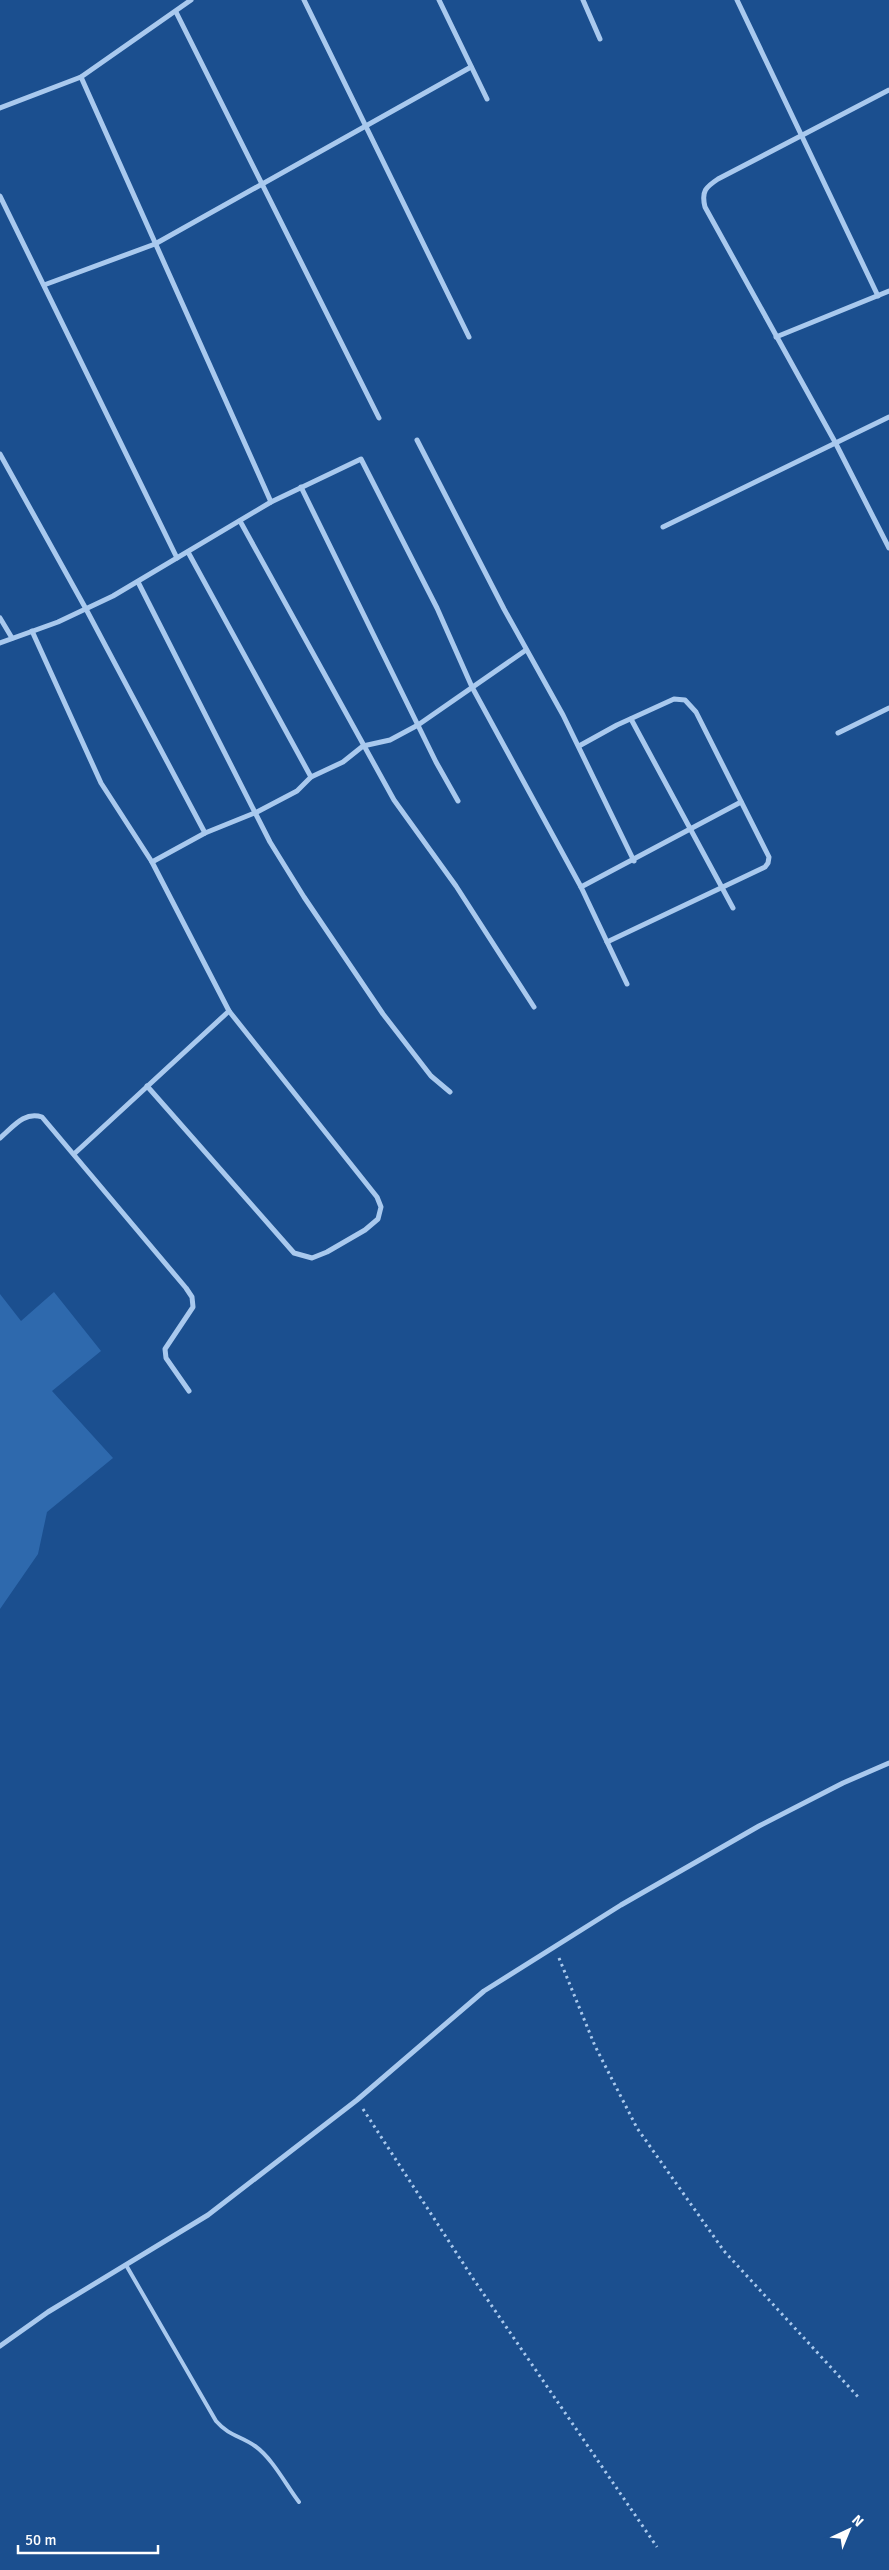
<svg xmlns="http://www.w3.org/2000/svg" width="889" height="2570" viewBox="0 0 889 2570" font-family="Signika,sans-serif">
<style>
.green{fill:#2e69ad}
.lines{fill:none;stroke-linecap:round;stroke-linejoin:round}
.path{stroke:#a9c9ee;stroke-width:3;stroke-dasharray:2.5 4;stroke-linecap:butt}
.lane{stroke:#a9c9ee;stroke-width:4}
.street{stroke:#a9c9ee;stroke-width:5}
</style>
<rect width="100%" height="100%" fill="#1b4f8f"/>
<!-- green -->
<polygon class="green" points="54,1292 101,1351 52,1391 113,1458 47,1512 38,1554 0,1609 0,1294 21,1321"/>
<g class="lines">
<!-- path -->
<g class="path">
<polyline points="559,1958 595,2046 637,2128 724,2251 860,2399"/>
<polyline points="363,2109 472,2277 657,2547"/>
</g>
<!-- lane -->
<path class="lane" d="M126,2265L216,2421C229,2436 241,2436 255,2446C273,2459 286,2485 299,2502"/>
<!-- street -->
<g class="street">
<polyline points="304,0 469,337"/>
<polyline points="439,0 487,99"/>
<polyline points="583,0 600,39"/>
<polyline points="737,0 878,296"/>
<polyline points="176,12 379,418"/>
<polyline points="81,77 271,502"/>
<path d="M889,90L718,179C706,187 701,191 705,207L835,442L889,548"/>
<polyline points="0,108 81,77 191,0"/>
<polyline points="0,196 177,558"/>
<polyline points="44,285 155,244 471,67"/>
<polyline points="776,337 889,291"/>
<polyline points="417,440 504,609 563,715 634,861"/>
<polyline points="0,454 86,609 205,833"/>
<polyline points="301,487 436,762 458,801"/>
<polyline points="240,521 394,800 456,886 534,1007"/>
<polyline points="663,527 889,417"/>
<polyline points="188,552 311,777"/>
<polyline points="138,582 270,842 304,897 383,1014 431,1076 450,1092"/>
<polyline points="0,618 12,638"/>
<polyline points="32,631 101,783 152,862 229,1011 377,1197 381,1207 378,1219 365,1230 327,1252 312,1258 294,1253 147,1086"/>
<polyline points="0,643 58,622 113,596 271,502 361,459 437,608 472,687 581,887 627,984"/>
<polyline points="631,719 733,908"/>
<polyline points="838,733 889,708"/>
<polyline points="579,746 617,725 674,699 685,700 696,712 769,857 768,863 765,867 607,942"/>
<polyline points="152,862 205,833 257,812 297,791 311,777 343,762 363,746 390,740 418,725 526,650"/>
<polyline points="581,887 741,802"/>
<path d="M0,1138C13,1127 24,1111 42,1117L186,1288L192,1297L193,1307L165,1349L166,1358L189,1391"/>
<polyline points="74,1154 229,1011"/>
<polyline points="0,2346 48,2312 208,2215 357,2100 484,1991 621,1905 759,1826 843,1783 889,1763"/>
</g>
</g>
<!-- north arrow -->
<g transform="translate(849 2530) rotate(44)" stroke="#1b4f8f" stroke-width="4" paint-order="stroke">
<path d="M0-4L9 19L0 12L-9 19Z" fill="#ffffff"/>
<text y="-8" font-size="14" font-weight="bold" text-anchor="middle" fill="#ffffff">N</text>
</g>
<!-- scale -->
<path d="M18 2545v8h140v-8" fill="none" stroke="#ffffff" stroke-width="2.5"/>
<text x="25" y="2545" font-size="15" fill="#ffffff" stroke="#1b4f8f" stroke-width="4" paint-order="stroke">50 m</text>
</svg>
